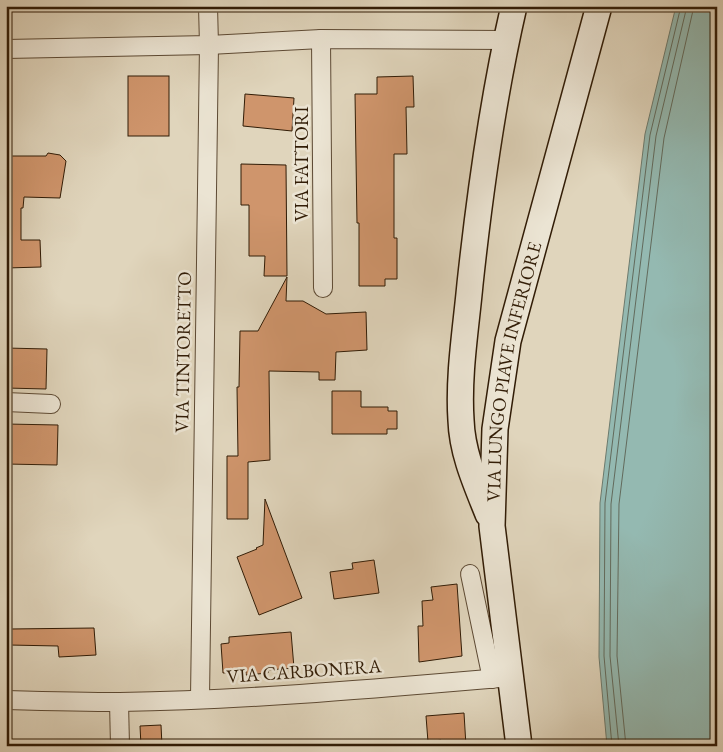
<svg xmlns="http://www.w3.org/2000/svg" width="723" height="752" viewBox="0 0 723 752" font-family="'EB Garamond',serif">
<style>
.water{fill:#94b9b1;stroke:#6c7a6d}
.lines{fill:none;stroke-linecap:round;stroke-linejoin:round}
.shore{stroke:#626a5c;stroke-width:1}
.building{fill:#cf956c;stroke:#311c06}
.street-casing{stroke:#5d4a34;stroke-width:20}
.secondary-casing{stroke:#311c06;stroke-width:28}
.street{stroke:#ebe4d3;stroke-width:18}
.secondary{stroke:#ebe4d3;stroke-width:25}
.labels{text-anchor:middle;dominant-baseline:central;stroke-width:5;stroke-linejoin:round;paint-order:stroke}
.street-label{font-size:19px;fill:#311c06;stroke:#ebe4d3}
</style>
<rect width="100%" height="100%" fill="#e0d5bc"/>
<filter id="stains"><feTurbulence type="fractalNoise" baseFrequency=".004" numOctaves="4"/><feColorMatrix values="0 0 0 0 .2 0 0 0 0 .09 0 0 0 0 .02 0 0 0 .5 -.17"/></filter>
<radialGradient id="worn" r=".72"><stop offset=".6" stop-color="#630" stop-opacity="0"/><stop offset="1" stop-color="#630" stop-opacity=".3"/></radialGradient>
<!-- water -->
<polygon class="water" points="676,6 717,6 717,746 607,746 599,657 600,503 645,134"/>
<g class="lines">
<!-- shore -->
<g class="shore">
<polyline points="612,746 604,656 605,503 650,135 681,6"/>
<polyline points="619,746 610,656 611,504 656,136 687,6"/>
<polyline points="626,746 617,656 619,504 664,138 694,6"/>
</g>
</g>
<!-- building -->
<g class="building">
<rect x="128" y="76" width="41" height="60"/>
<polygon points="413,76 414,107 406,107 407,154 394,154 394,238 397,238 397,279 385,279 385,286 359,286 359,223 357,223 355,94 377,94 377,77"/>
<polygon points="245,94 294,98 292,131 243,126"/>
<polygon points="48,153 60,155 66,161 60,198 24,197 23,208 21,208 21,240 40,240 41,267 6,268 6,156 46,156"/>
<polygon points="241,164 286,165 287,276 264,276 265,256 249,256 249,205 241,205"/>
<polygon points="287,277 286,301 303,301 326,314 366,312 367,350 336,352 335,380 319,380 319,372 269,371 270,460 248,462 248,519 227,519 227,456 238,456 237,387 239,387 240,331 258,331"/>
<polygon points="6,348 47,349 46,389 6,388"/>
<polygon points="332,391 361,391 361,407 388,407 388,411 397,411 397,429 387,429 387,434 332,434"/>
<polygon points="6,424 58,425 57,465 6,464"/>
<polygon points="265,499 302,598 259,615 237,557 257,549 256,548 263,545"/>
<polygon points="374,560 379,593 334,599 330,572 353,569 352,563"/>
<polygon points="457,584 462,656 419,662 418,626 423,626 422,601 433,600 431,587"/>
<polygon points="94,628 96,655 59,657 58,646 9,645 10,629"/>
<polygon points="291,632 294,668 268,670 268,673 246,675 246,671 223,673 221,644 229,643 229,637"/>
<polygon points="464,713 466,746 441,746 441,740 428,742 426,716"/>
<polygon points="161,725 162,746 141,746 140,726"/>
</g>
<g class="lines">
<defs>
<g id="street">
<polyline points="321,39 323,288"/>
<polyline points="6,49 209,45 321,39 506,40"/>
<polyline points="6,402 51,404"/>
<polyline points="470,574 492,679"/>
<polyline points="200,698 209,45 208,6"/>
<path d="M6,700C44,701 82,702 120,702C251,700 382,688 512,677"/>
<polyline points="119,702 120,746"/>
</g>
<g id="secondary">
<path d="M488,514C476,484 462,453 461,420C458,375 466,328 470,284C480,191 493,97 514,6"/>
<path id="s1" d="M519,746L492,526L495,429L508,341L599,6"/>
</g>
</defs>
<!-- street casing -->
<use href="#street" class="street-casing"/>
<!-- secondary casing -->
<use href="#secondary" class="secondary-casing"/>
<!-- street -->
<use href="#street" class="street"/>
<!-- secondary -->
<use href="#secondary" class="secondary"/>
</g>
<g class="labels">
<!-- street labels -->
<g class="street-label">
<text transform="translate(301 164) rotate(-90)">VIA FATTORI</text>
<text transform="translate(183 352) rotate(-89)">VIA TINTORETTO</text>
<text stroke="none"><textPath href="#s1" startOffset="378">VIA LUNGO PIAVE INFERIORE</textPath></text>
<text transform="translate(304 671) rotate(-4)">VIA CARBONERA</text>
</g>
</g>
<!-- margin -->
<rect width="723" height="752" fill="none" stroke="#e0d5bc" stroke-width="25"/>
<rect x="8" y="8" width="708" height="737" fill="none" stroke="#311c06" stroke-width="2.5"/>
<rect x="12" y="12" width="698" height="727" fill="none" stroke="#311c06"/>
<rect width="100%" height="100%" filter="url(#stains)"/>
<rect width="100%" height="100%" fill="url(#worn)"/>
</svg>
